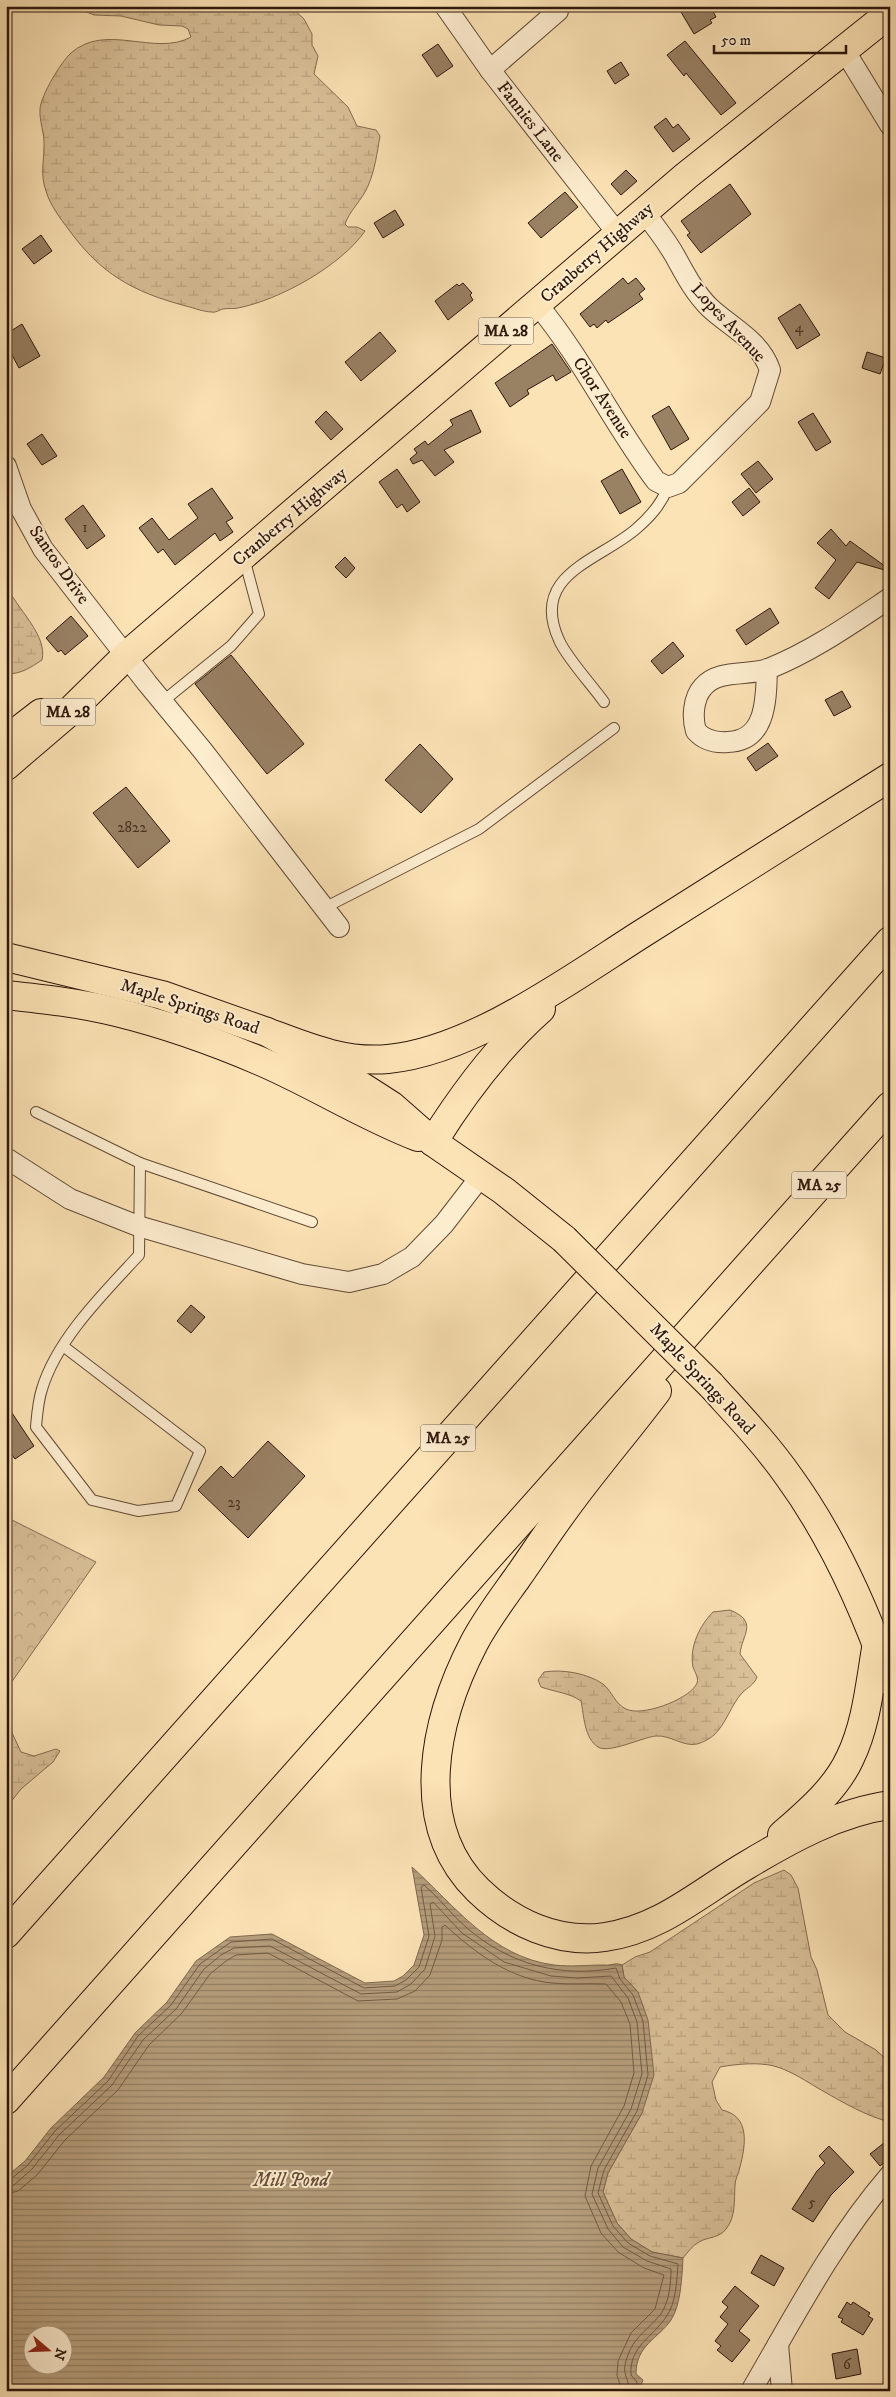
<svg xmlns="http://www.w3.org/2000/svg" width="896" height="2397" viewBox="0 0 896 2397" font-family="'IM FELL DW Pica',serif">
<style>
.forest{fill:url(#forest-crowns);stroke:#836c52}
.wetland{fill:url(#wetland-marsh);stroke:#836c52}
.water{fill:url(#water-rules);stroke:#7f684f;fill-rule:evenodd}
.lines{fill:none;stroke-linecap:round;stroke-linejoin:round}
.shore{stroke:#725a44;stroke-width:1}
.building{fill:#998164;stroke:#2d170c}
.service-casing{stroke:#614a36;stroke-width:12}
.minor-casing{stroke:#614a36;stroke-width:22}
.primary-casing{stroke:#2d170c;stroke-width:30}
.motorway-casing{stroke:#2d170c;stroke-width:30}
.service{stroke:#fdedcf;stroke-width:10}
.minor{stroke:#fdedcf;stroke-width:20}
.primary{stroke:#fce3b5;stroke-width:28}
.motorway{stroke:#fce3b5;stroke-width:28}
.primary-bridge-casing{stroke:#2d170c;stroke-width:30;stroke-linecap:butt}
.primary-bridge{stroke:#fce3b5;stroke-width:28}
.labels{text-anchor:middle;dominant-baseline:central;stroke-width:4;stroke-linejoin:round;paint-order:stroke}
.number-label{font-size:15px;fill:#483222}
.shield{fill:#fdedcf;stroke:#6b5746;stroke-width:1}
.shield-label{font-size:16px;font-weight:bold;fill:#2d170c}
.street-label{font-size:18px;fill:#2d170c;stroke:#fdedcf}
.water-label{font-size:19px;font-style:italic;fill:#644d39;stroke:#fdedcf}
</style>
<defs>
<pattern id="forest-crowns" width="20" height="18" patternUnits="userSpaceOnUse" patternTransform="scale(1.25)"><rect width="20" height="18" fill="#d9c098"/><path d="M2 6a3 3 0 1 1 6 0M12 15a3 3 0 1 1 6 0" fill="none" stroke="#bba482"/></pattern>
<pattern id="wetland-marsh" width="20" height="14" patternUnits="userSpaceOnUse" patternTransform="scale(1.25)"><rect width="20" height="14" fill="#d9c098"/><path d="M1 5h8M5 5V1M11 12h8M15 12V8" fill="none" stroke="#bba482"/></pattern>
<pattern id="water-rules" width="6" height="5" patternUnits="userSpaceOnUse" patternTransform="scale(1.25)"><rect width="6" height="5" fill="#b69e7c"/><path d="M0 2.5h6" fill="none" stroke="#948064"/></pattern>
</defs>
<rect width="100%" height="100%" fill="#fce3b5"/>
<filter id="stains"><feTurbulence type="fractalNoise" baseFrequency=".004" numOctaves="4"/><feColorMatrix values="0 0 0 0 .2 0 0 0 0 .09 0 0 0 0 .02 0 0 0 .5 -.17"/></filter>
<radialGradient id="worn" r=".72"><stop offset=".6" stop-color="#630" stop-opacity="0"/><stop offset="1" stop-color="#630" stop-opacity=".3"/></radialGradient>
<!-- forest -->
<polygon class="forest" points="6,1517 96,1562 6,1690"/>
<!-- wetland -->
<g class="wetland">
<path d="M84,6H290L304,19L312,34V45L318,56L314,74L348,107L357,126L376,130L380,136C377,153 375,170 368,186C362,200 350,210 345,224L348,227H357L365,231C341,266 279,300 238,308C233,309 227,308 223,309C219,310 215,313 212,312C204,312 194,308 186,306C133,292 101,274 69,230C60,218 50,205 46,191C40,174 44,163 44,146C45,134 39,121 40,109C41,95 61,62 71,53C106,22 155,57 191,37L188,29L182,26L159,25L121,16L94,15L82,10Z"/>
<path d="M6,585C16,608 48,635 42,660C30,668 21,674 6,674Z"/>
<path d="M730,1610C759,1622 742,1634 740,1654L757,1677C754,1685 748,1687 742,1693C731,1705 726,1724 714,1735C711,1738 702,1743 697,1744C683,1747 671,1735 656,1736C643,1737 609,1754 598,1747C584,1738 584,1715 581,1701C570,1693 555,1692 541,1687L538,1680L544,1672C562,1669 587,1673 603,1684C612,1691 615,1704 626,1709C642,1717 687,1700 696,1685C700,1679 695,1673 693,1667C689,1647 700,1625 713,1612Z"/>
<polygon points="6,1712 13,1735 21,1752 34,1756 56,1749 60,1751 53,1762 21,1789 6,1808"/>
<path d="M784,1870L791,1875L798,1888L811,1957L817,1970L828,2015L845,2032L876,2050L890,2063V2122C866,2116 844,2103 823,2091C807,2082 792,2071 774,2066C758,2062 737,2064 720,2067L712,2082L716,2100L722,2110C750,2116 746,2144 740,2167C739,2173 735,2179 735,2185C734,2200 736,2217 726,2229C720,2238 707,2237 699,2242C692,2246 688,2252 683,2258L652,2252L631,2239L617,2223L603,2192L608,2173L642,2113L638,1992L624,1977L622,1965L635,1957L650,1952L754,1883Z"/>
</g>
<!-- water -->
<path class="water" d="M412,1867C455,1906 492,1957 554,1965C571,1967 587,1965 604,1965C611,1966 615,1962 622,1965L624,1977L638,1992L648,2020L654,2075L642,2113L608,2173L603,2192L617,2223L631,2239L652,2252L683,2258C682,2276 681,2305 671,2320C658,2339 636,2345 636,2374L643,2380L639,2391H6V2177L25,2161L51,2128L104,2077L135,2033L167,2002L196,1961L230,1937L272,1934L365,1983L394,1981L403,1976L414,1965L424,1935ZM32,2334H62V2364H32Z"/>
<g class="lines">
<!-- shore -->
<g class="shore">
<path d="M6,2181L11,2179L28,2165L55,2131L108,2081L138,2036L171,2005L200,1964L231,1942L272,1939L364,1988L395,1986L406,1980L419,1967L429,1936L421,1887L424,1885C440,1898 451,1915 467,1928C510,1965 561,1978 616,1968L620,1979L633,1995L643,2021L648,2075L637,2111L604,2170L598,2193L613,2226L628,2243L650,2256L678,2264C677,2280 676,2304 666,2317C653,2337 629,2346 631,2375L637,2382L636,2391"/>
<path d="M6,2187L14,2185L32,2169L59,2135L112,2085L143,2040L176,2009L204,1969L221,1955L234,1948L270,1946L361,1994L397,1992L411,1984L425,1969L435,1936L430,1904L433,1902L462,1933L504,1962L551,1976L577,1978L611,1976L628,1998L637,2022L642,2074L631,2109L598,2168L592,2194L608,2229L623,2247L647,2261L671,2269C671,2283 669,2304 660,2315C645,2333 631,2338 625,2365C623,2376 630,2381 629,2391"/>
<path d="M6,2194L18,2191L37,2175L65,2140L118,2090L149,2045L182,2013L210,1974L226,1961L236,1955L268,1953L358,2001L397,1999L415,1991L430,1975L442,1940V1927L445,1925C475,1953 510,1979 552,1983C571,1985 588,1983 606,1984L621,2002L630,2024L634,2073L624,2106L591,2166L585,2196L601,2233L618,2252L644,2268L664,2275L655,2309L631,2333L618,2361L617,2375L622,2391"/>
</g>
</g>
<!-- building -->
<g class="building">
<polygon points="690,6 710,6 716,17 710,20 712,23 694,34 681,12"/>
<polygon points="685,41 736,103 721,115 686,73 684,76 667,55"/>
<polygon points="438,44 453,66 437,77 422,55"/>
<polygon points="621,62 629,75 615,84 607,71"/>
<polygon points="666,118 673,128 678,124 690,139 673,152 654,127"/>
<polygon points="626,170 637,181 621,195 611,184"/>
<polygon points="730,184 751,214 701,253 687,235 690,233 681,221"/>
<polygon points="565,192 578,207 541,238 528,223"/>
<polygon points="395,210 404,225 383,238 374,223"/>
<polygon points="41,235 52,251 34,264 22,249"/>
<polygon points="623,278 628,284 636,278 645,289 639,294 643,299 608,323 606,320 597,328 594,324 590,327 580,314"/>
<polygon points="463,283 472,293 470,295 473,300 448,320 435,301 457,284 459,286"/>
<polygon points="800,304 820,335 797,349 778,318"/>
<polygon points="22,324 40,356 19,368 12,355 10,348 12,347 6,334"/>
<polygon points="380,332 396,351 361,381 345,362"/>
<polygon points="552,344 571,372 556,381 553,375 527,390 529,394 510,407 495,383"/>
<polygon points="867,352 886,358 880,374 862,368"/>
<polygon points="669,406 689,439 671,450 652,416"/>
<polygon points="471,410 481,432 444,450 454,462 435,476 422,460 413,464 410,459 417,453 414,449 425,441 428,445 453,425 450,420"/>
<polygon points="326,411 343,429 331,440 315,422"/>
<polygon points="813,413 831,442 816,451 798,422"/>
<polygon points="42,434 57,456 42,465 27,444"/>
<polygon points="758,461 773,479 756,493 741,474"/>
<polygon points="397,469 420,502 407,512 402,504 397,508 379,482"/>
<polygon points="622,469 641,502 620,514 601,481"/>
<polygon points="212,488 233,518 226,522 233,532 220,541 215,533 175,565 163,549 158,553 139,528 152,518 169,540 198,518 188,504"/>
<polygon points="749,488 760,502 743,516 732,502"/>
<polygon points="83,505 105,536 87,549 65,519"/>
<polygon points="831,529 846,546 850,541 889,569 888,571 857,562 829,599 815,588 836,560 817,543"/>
<polygon points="345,557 355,568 346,578 335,567"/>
<polygon points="770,608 779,623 746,645 736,630"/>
<polygon points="71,616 88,636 65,655 61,650 58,652 46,638"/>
<polygon points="673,642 684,656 662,674 651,661"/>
<polygon points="231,655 304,744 267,774 195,684"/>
<polygon points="842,691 851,707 834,716 825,700"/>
<polygon points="768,743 778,756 756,771 747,758"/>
<polygon points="420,744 453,779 421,813 385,780"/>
<polygon points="126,787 170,841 138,868 93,813"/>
<polygon points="191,1305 205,1317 191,1333 177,1321"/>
<polygon points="6,1404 34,1446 15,1459 6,1447"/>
<polygon points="268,1441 305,1476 248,1538 198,1490 221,1466 233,1478"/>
<polygon points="884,2143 890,2151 890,2158 880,2166 870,2154"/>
<polygon points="829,2146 854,2172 831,2195 813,2222 792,2209 817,2171 825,2163 819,2156"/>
<polygon points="761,2255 784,2268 774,2286 751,2273"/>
<polygon points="735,2286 759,2306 739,2331 750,2340 732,2362 717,2350 721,2346 715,2341 728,2324 720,2317 728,2307 722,2302"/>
<polygon points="847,2302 851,2305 853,2302 870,2313 868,2316 873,2319 863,2335 841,2322 843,2319 838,2317"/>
<polygon points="857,2349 861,2374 836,2379 832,2354"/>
</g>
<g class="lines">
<defs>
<g id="service">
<polyline points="162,702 231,646 259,614 244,558"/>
<path d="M604,702C592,685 566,657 559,640C529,574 599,561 636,529C650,517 661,505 668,487"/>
<polyline points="324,908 479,829 614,728"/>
<path d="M36,1112L140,1163L139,1255C104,1293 57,1339 42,1389C38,1401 37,1415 36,1427L92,1500L138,1511L176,1506L200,1451L63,1346"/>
<polyline points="140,1163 312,1222"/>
</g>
<g id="minor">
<polyline points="445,6 490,70 618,234"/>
<polyline points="843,48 890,125"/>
<polyline points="490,70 558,11"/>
<path d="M537,304C583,359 613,424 656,481L668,487L679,483L760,402L770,370C760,340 730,327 709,307C694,292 685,274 675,256C666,240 655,226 644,212"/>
<polyline points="6,466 21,509 43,549 147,683 203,751 339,927"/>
<path d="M767,669C766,698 767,741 728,742C716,743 704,740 696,731C692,718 693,698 703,687C718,669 748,676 768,669C811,652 851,624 890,598"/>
<polyline points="6,1158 70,1199 138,1226 302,1274 349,1282 383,1274 412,1257 444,1224 481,1176"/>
<polyline points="778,2344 782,2391"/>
<path d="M751,2391C794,2317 834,2240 890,2175"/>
</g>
<g id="primary">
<polyline points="6,740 41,713"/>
<polyline points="6,766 69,712 127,655 686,176 890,13"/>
<polyline points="6,957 162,995 267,1032 339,1072 392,1106 433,1142 504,1191 564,1239"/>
<path d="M6,995C43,999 80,1003 116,1012C165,1024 213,1041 260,1061C314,1084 363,1116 418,1137"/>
<path d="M711,1385C738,1415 766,1444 789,1477C834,1539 865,1609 890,1681"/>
</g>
<g id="motorway">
<path d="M267,1032C307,1047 344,1063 388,1059C473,1051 572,978 643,933C726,881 808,829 890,777"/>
<path d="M433,1142C463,1094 498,1047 541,1009"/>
<path d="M657,1391C630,1427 601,1461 574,1497C554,1523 536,1551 517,1578C502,1599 486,1620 474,1643C435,1718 410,1823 478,1890C512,1923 558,1944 605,1937C661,1929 699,1893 747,1865C790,1839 839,1812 890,1805"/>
<path d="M782,1835C807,1813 836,1789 850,1758C867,1723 870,1682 877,1643"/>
<polyline points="6,1934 890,941"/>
<polyline points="6,2100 890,1106"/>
</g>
</defs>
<!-- service casing -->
<use href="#service" class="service-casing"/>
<!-- minor casing -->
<use href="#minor" class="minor-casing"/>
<!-- primary casing -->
<use href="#primary" class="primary-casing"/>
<!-- motorway casing -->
<use href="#motorway" class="motorway-casing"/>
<!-- service -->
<use href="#service" class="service"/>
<!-- minor -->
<use href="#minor" class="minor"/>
<!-- primary -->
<use href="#primary" class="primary"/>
<!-- motorway -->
<use href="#motorway" class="motorway"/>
<defs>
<polyline id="primary-bridge" points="564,1239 711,1385"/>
</defs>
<!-- primary-bridge casing -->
<use href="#primary-bridge" class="primary-bridge-casing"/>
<!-- primary-bridge -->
<use href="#primary-bridge" class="primary-bridge"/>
</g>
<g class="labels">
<!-- number labels -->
<g class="number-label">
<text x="799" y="327">4</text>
<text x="85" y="527">1</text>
<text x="132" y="827">2822</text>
<text x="234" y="1502">23</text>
<text x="812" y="2202">5</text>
<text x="847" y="2364">6</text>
</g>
<!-- shield labels -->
<g class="shield">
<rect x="478.5" y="317.5" width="55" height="27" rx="4"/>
<rect x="40.5" y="698.5" width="55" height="27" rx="4"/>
<rect x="791.5" y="1171.5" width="55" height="27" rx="4"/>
<rect x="420.5" y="1424.5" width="55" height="27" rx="4"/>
</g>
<g class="shield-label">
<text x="506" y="331">MA 28</text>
<text x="68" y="712">MA 28</text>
<text x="819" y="1185">MA 25</text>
<text x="448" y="1438">MA 25</text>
</g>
<!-- street labels -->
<g class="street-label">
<text transform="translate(530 122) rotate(52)">Fannies Lane</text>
<text transform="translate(597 253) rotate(-41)">Cranberry Highway</text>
<text transform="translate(728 323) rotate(47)">Lopes Avenue</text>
<text transform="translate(602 398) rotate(57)">Chor Avenue</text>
<text transform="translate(290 517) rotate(-40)">Cranberry Highway</text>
<text transform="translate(59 565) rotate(55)">Santos Drive</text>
<text transform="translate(190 1007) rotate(18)">Maple Springs Road</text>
<text transform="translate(702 1379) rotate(47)">Maple Springs Road</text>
</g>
<!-- water labels -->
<g class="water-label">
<text x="291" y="2180">Mill Pond</text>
</g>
</g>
<!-- margin -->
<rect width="896" height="2397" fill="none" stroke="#fce3b5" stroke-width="25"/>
<rect x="8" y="8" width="881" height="2382" fill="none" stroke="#2d170c" stroke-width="2.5"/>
<rect x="12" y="12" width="871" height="2372" fill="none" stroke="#2d170c"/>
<!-- north arrow -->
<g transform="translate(48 2350) rotate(109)"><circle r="24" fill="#fdedcf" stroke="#aa9781"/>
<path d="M0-4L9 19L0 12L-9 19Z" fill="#8f2418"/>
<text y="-8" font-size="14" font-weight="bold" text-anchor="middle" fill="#2d170c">N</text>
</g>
<!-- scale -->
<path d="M714 45v8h132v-8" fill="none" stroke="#2d170c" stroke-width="2.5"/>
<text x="721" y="45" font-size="15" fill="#2d170c" stroke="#fdedcf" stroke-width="4" paint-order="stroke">50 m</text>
<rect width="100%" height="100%" filter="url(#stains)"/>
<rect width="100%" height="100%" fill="url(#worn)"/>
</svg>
